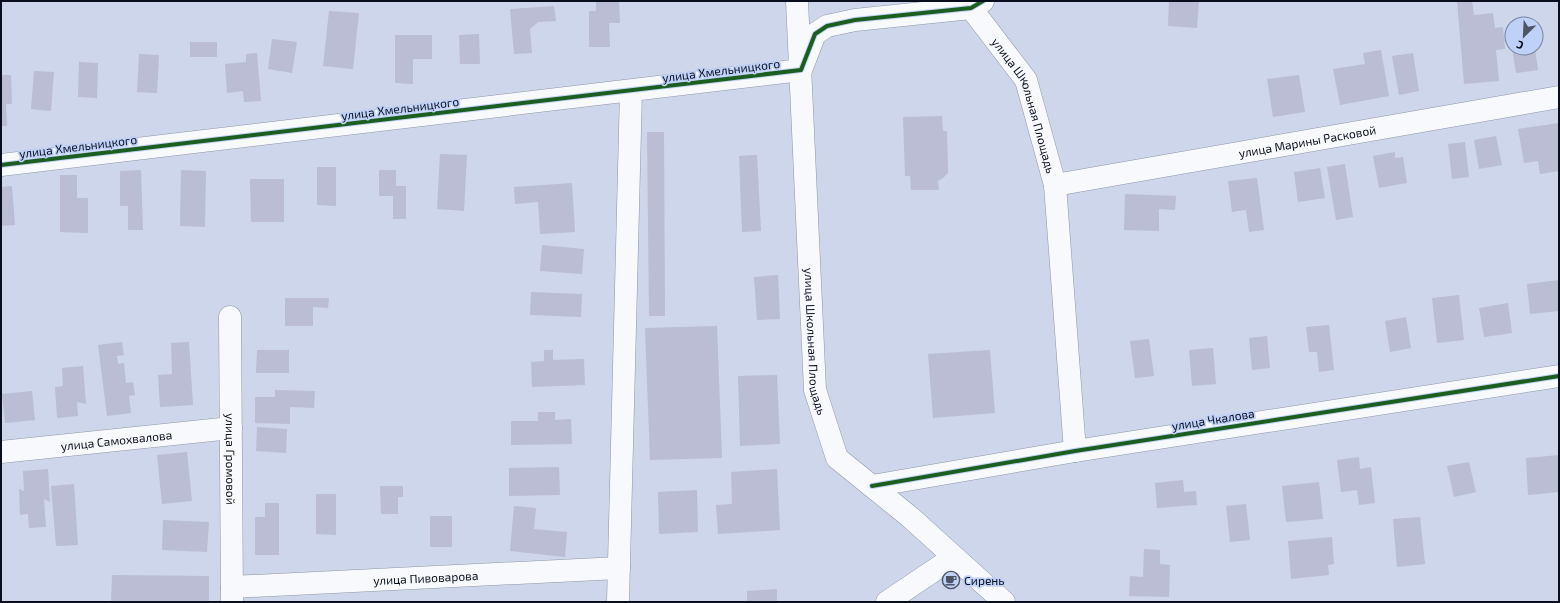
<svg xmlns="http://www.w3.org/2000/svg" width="1560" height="603" viewBox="0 0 1560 603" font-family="'Exo 2',sans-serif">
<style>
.building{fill:#babdd4}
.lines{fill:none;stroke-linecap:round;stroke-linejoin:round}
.street-casing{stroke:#8e95a6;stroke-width:23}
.secondary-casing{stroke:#8e95a6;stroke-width:23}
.street{stroke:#f8f9fc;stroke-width:22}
.secondary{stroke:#f8f9fc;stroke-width:22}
.cycleway-casing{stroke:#c0d1f7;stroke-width:6}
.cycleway{stroke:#1b5e20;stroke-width:4}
.labels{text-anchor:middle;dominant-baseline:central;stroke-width:3.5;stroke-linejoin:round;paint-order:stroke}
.street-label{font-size:12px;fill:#080e1e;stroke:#c0d1f7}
.poi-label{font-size:12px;fill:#080e1e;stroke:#c0d1f7;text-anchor:start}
</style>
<rect width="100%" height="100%" fill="#cdd6ea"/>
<!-- building -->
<g class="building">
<polygon points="596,1 619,1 620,23 609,23 610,47 589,47 589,11 596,11"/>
<polygon points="1169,1 1199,1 1197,28 1168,26"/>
<polygon points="1457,1 1472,1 1474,15 1493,13 1495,28 1503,27 1505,49 1496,50 1499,81 1464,84"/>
<polygon points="554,6 556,21 538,22 530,29 532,53 514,54 510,9"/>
<polygon points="329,11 359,13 353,69 323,66"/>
<polygon points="479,34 480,64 460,64 459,35"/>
<polygon points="395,35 432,35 432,59 413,59 413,84 395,83"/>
<polygon points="272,39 297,42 292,73 268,69"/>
<rect x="190" y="42" width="27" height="15"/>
<polygon points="1512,48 1535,48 1538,70 1516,73"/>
<polygon points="1381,50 1389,96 1340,105 1333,69 1365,64 1363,53"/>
<polygon points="257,53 261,101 244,102 243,91 227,93 225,64 246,62 246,54"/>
<polygon points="1413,53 1419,91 1399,95 1392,56"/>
<polygon points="139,54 159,55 157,93 137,92"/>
<polygon points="79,62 98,63 97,98 78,97"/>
<polygon points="34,71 54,72 51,111 31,109"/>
<polygon points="1,75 11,75 12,104 6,104 7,126 1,126"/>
<polygon points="1299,75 1305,112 1273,117 1267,79"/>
<polygon points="942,116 943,131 947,131 948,173 943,178 938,181 939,190 911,190 910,176 905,176 903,117"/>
<polygon points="1559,123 1559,171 1540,174 1538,161 1524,163 1518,129"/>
<polygon points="647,132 664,132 665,316 649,316"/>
<polygon points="1496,136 1502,165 1479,169 1474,140"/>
<polygon points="1465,142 1469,177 1452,179 1448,144"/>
<polygon points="1395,152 1395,158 1403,157 1407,183 1379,188 1373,156"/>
<polygon points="440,154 467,155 464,211 437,209"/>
<polygon points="757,155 761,231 742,232 739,156"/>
<polygon points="1345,164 1353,217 1336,220 1327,167"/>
<polygon points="317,167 336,167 336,206 317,205"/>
<polygon points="1320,168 1325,198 1298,202 1294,172"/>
<polygon points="141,170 143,230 128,230 128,206 120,206 120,171"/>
<polygon points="181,170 206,171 205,227 180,226"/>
<polygon points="379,170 396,170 396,186 406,186 406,219 393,219 393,196 379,196"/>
<polygon points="60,175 77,175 77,198 88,198 88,233 60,232"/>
<polygon points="1257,178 1264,230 1249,232 1246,210 1232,212 1228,181"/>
<polygon points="250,179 284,179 284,222 251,222"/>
<polygon points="572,183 575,232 540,234 538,202 515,204 514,187"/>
<polygon points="12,186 15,225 1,226 1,187"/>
<polygon points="1125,194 1176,196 1175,210 1159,209 1159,231 1124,230"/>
<polygon points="542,245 584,249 582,274 540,271"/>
<polygon points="778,275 780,319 757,320 754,277"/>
<polygon points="1559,280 1559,311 1530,314 1527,284"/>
<polygon points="531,292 582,294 581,317 530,315"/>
<polygon points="1459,295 1464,340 1437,343 1432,298"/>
<polygon points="285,298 329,298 328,308 313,307 313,326 285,326"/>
<polygon points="1508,303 1512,333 1484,337 1479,308"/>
<polygon points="1406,317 1411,348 1390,352 1385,321"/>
<polygon points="1329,325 1334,370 1319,372 1317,352 1309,352 1306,327"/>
<polygon points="717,326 722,458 650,460 645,328"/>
<polygon points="1267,336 1270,368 1252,370 1249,338"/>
<polygon points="1149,339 1154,376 1135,378 1130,341"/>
<polygon points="122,342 124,355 117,356 118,364 124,363 126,383 133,382 135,395 129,396 131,413 107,416 98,345"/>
<polygon points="189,342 193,405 160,407 158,375 172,374 171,343"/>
<polygon points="1213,348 1216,384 1192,386 1189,350"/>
<polygon points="257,350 289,350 289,373 256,373"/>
<polygon points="544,350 553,350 553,360 584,359 585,385 532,387 531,362 544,361"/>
<polygon points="990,350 995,413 933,418 928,354"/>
<polygon points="83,366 86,404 77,402 78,416 57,418 55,387 63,386 62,368"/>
<polygon points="777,375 780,444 740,446 738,376"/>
<polygon points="275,390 315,391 314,408 290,407 290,424 255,423 255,397 275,397"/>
<polygon points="32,391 35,420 5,423 2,394"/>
<polygon points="538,412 555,412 555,420 571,419 572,444 511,445 511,421 538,421"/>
<polygon points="257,427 287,429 286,453 256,451"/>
<polygon points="187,452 192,501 162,504 157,455"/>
<polygon points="1559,455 1559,492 1528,495 1526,458"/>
<polygon points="1359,457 1360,469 1371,467 1375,503 1359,505 1357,490 1341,492 1337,460"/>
<polygon points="1469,462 1476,492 1454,497 1447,466"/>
<polygon points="559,467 560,495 509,496 509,468"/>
<polygon points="48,469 50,502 44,499 46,527 29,528 28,514 20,515 19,489 24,491 23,471"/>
<polygon points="777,469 780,530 718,534 716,505 732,504 731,472"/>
<polygon points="1183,480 1184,492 1196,491 1197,505 1157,508 1155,483"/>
<polygon points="1319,482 1323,519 1286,522 1282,486"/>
<polygon points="74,484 78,545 56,546 51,486"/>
<polygon points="380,486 403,486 403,497 398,497 398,514 381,514"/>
<polygon points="697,490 698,532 659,534 658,492"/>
<polygon points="316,494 336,494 336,535 316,534"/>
<polygon points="265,503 279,503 279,555 255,555 255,517 265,517"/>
<polygon points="1246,504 1250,540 1230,542 1226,506"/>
<polygon points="514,506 536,508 534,529 567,532 565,557 510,551"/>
<rect x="430" y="516" width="22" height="31"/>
<polygon points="1420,517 1425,564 1397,567 1393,519"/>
<polygon points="163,520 209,522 207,552 162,550"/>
<polygon points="1332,537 1334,564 1328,565 1329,575 1291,579 1288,541"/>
<polygon points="1144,549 1160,550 1160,564 1170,565 1169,597 1129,596 1130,576 1143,577"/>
<polygon points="112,575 209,576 209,602 111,602"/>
<polygon points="777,589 777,602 747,602 747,591"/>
</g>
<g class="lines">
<defs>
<g id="street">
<path id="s1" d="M971,8L1026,80L1055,185L1075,451"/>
<polyline points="1,165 801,70 815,34 827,26 855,20 971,8 983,1"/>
<path id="s2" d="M1055,185L1559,97"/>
<path id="s3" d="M230,317L232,601"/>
<path id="s4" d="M1,452L231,428"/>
<polyline points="872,486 1075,451 1559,376"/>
<path id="s5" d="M232,587L619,568"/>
<polyline points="618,602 631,91"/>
<polyline points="887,602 954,557"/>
</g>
<g id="secondary">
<path id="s6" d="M797,1L815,390L837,458L910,517L1004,602"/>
</g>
</defs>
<!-- street casing -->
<use href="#street" class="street-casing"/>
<!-- secondary casing -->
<use href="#secondary" class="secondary-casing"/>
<!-- street -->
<use href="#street" class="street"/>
<!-- secondary -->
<use href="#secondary" class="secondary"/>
<defs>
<g id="cycleway">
<polyline points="1,165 801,70 815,34 827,26 855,20 971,8 983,1"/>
<polyline points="872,486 1075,451 1559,376"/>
</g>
</defs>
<!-- cycleway casing -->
<use href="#cycleway" class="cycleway-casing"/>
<!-- cycleway -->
<use href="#cycleway" class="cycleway"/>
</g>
<!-- icons -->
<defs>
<symbol id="cafe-ring" viewBox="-11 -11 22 22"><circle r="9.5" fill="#c0d1f7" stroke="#4d5465" stroke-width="1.5"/><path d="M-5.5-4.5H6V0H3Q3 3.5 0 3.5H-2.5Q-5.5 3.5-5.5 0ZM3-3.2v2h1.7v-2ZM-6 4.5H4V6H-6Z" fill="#4d5465"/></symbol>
</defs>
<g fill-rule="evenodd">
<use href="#cafe-ring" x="941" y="570" width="20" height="20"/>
</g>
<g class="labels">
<!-- street labels -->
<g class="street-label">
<text transform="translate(721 70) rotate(-7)">улица Хмельницкого</text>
<text stroke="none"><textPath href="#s1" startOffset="113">улица Школьная Площадь</textPath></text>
<text transform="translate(400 108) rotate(-7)">улица Хмельницкого</text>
<text stroke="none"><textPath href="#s2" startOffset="256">улица Марины Расковой</textPath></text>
<text transform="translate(78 146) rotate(-7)">улица Хмельницкого</text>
<text stroke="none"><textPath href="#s6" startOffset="341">улица Школьная Площадь</textPath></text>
<text transform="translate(1213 419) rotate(-9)">улица Чкалова</text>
<text stroke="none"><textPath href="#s4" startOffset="116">улица Самохвалова</textPath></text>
<text stroke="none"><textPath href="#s3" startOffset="142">улица Громовой</textPath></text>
<text stroke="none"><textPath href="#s5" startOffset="194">улица Пивоварова</textPath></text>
</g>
<!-- poi labels -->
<g class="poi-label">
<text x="964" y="580">Сирень</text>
</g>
</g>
<!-- border -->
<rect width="1560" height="603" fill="none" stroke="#080e1e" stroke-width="4"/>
<!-- north arrow -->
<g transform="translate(1524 36) rotate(204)"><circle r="19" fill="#c0d1f7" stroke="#7683a0"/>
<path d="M0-3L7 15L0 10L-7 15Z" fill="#4d5465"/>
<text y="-6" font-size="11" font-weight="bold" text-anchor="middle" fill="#080e1e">С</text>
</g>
</svg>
